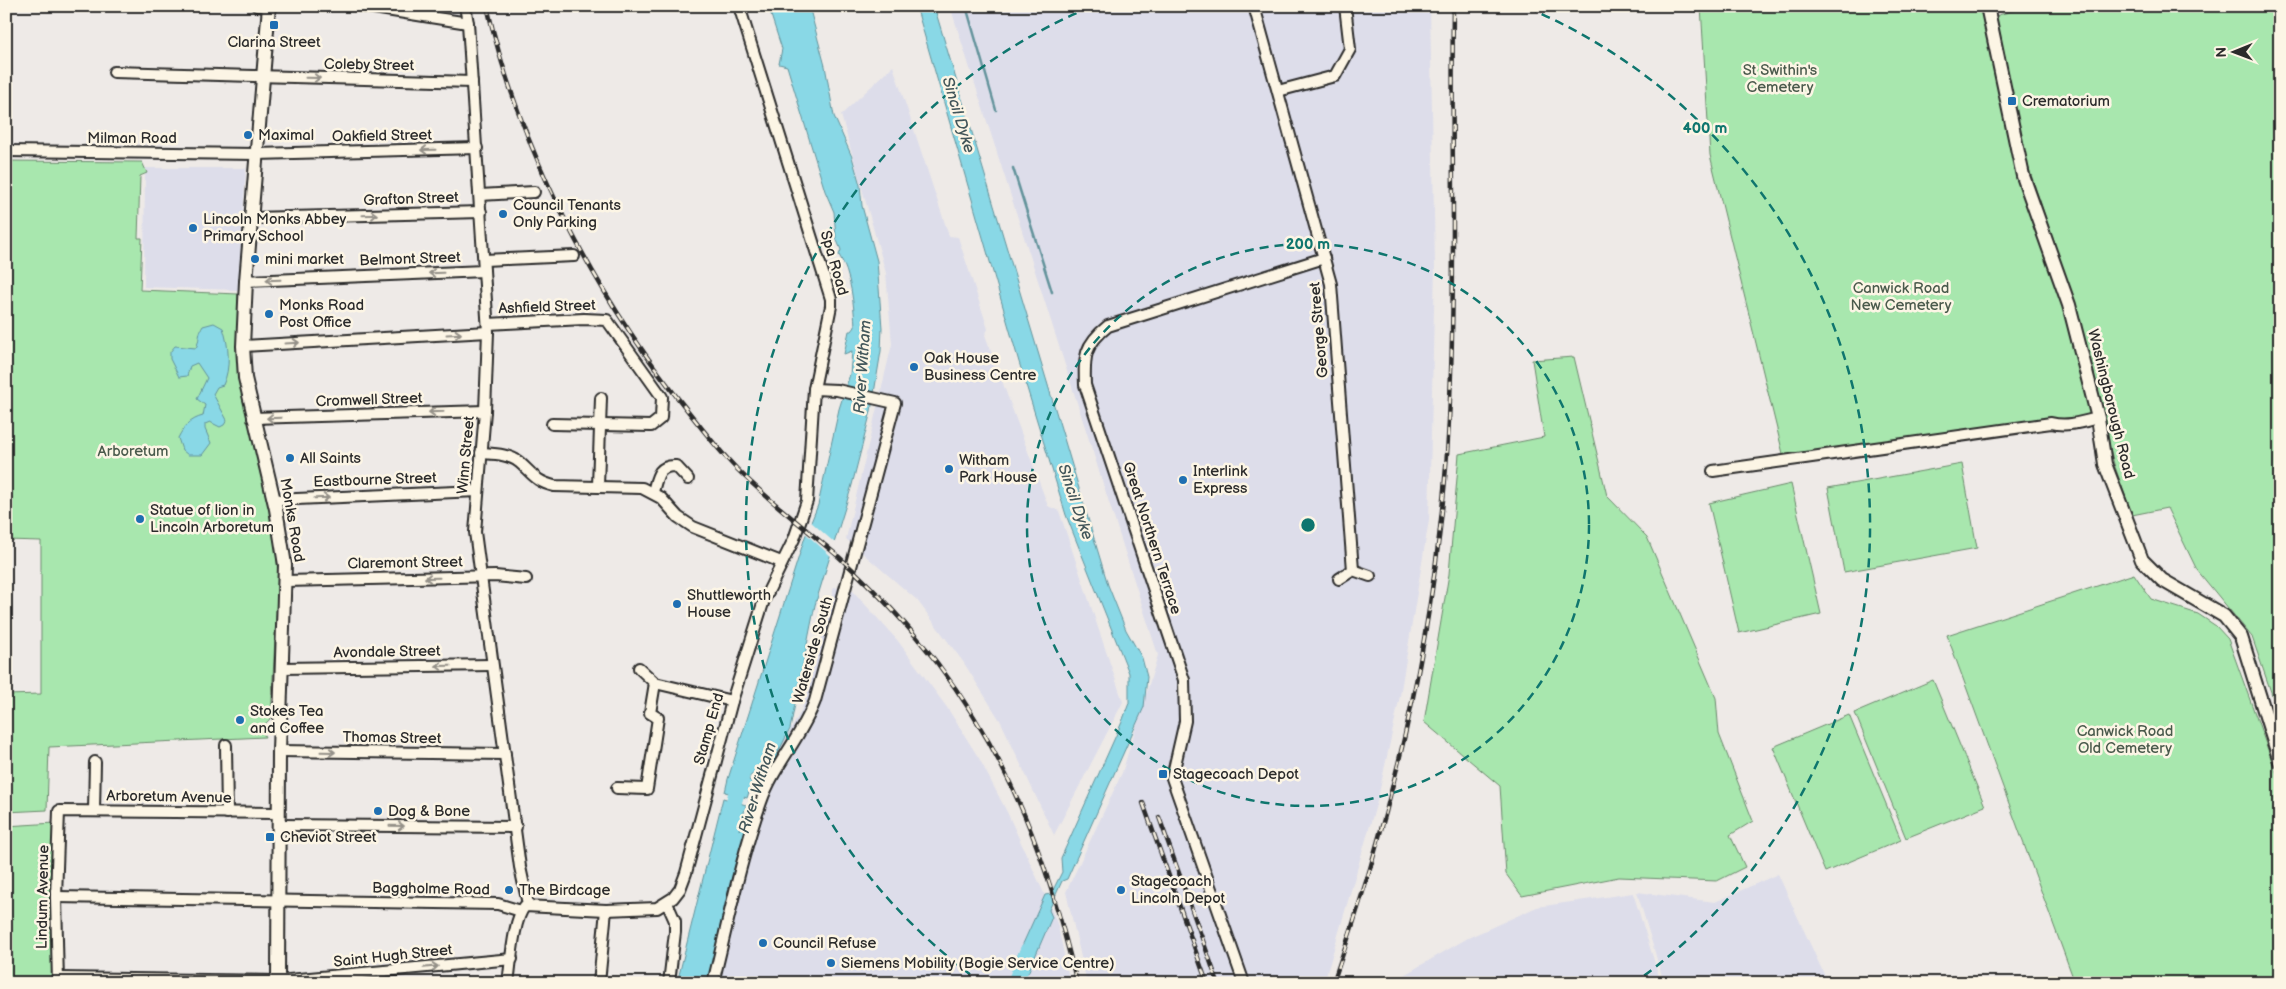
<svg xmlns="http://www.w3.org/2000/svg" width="2286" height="989" viewBox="0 0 2286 989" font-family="'Balsamiq Sans',sans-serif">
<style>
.built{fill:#ddddea}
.green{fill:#a8e7ae;stroke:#6a896c}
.water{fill:#89d8e6;stroke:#63939b}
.pier{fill:#eeeae7}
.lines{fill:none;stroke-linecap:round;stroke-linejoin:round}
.stream{stroke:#63939b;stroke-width:2.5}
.river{stroke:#89d8e6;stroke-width:16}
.minor-casing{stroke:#2b2b2b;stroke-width:14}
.major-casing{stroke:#2b2b2b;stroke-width:16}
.minor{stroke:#fcf5e5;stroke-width:10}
.major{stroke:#fcf5e5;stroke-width:12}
.rail-casing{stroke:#2b2b2b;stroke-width:4.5}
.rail{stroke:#fcf5e5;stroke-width:2.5;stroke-dasharray:8;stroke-linecap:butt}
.oneway{stroke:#949088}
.ring{fill:none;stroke:#0f766e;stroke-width:2.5;stroke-dasharray:9 6}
.poi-dot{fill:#1f6fb2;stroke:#fcf5e5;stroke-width:2}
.labels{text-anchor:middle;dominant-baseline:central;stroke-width:5;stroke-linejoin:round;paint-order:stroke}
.poi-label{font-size:15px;fill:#2b2b2b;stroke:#fcf5e5;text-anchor:start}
.street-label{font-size:15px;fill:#2b2b2b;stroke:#fcf5e5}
.park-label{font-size:15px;fill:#4a5a4c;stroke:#fcf5e5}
.water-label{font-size:16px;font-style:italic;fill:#42565a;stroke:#fcf5e5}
.centre{fill:#0f766e;stroke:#fcf5e5;stroke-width:2.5}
.ring-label{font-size:15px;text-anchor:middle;font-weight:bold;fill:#0f766e;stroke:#fcf5e5;stroke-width:5;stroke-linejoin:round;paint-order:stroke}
</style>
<rect width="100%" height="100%" fill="#eeeae7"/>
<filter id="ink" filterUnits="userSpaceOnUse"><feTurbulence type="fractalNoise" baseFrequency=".02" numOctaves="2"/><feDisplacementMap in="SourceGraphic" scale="10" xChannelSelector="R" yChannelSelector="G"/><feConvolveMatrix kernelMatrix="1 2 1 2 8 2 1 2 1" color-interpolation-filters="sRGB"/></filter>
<g filter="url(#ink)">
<!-- built -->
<g class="built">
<polygon points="950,6 1430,6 1435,266 1429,520 1400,696 1378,798 1324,983 1087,983 1066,892 1122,773 1158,655"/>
<polygon points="893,66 949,236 958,237 988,329 985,335 1048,506 1059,511 1123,702 1054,835 1001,722 964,663 917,600 846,539 892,344 886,273 841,115"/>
<polygon points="145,168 246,168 238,290 144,287"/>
<polygon points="834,587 853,591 898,641 948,709 980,760 1007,812 1053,913 1058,926 1070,983 708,983 763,780 802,709"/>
<polygon points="1778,874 1828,983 1664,983 1637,892 1715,902"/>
<polygon points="1633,893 1661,983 1390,983 1468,938 1537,907"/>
</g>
<!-- green -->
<g class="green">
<polygon points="1701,6 1987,6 2020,180 2067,313 2090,414 2050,428 1786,466 1710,155"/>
<polygon points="2029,6 2280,6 2280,718 2252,637 2197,570 2167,508 2132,515 2114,464 2072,296 2026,160 1995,16"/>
<polygon points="6,161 142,162 147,173 140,176 138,238 142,238 140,290 238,294 238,373 274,525 278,575 271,718 261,728 265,737 49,747 47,810 6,812 6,695 41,694 41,541 6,540"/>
<polygon points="1574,357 1607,496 1647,537 1716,698 1719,734 1753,821 1730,835 1745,867 1717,881 1619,877 1522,896 1506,874 1500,786 1424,722 1449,574 1459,454 1544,437 1532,360"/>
<polygon points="1962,464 1977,548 1844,572 1828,488"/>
<polygon points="1791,484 1821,614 1739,633 1709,503"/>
<polygon points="2134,574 2151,599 2198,614 2216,626 2228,639 2280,783 2280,973 2271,983 2075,983 1947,635"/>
<polygon points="1933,680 1985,806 1906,838 1855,713"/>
<polygon points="1849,715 1901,840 1825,872 1773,747"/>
<polygon points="55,823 56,983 6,983 6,826"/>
</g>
<!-- water -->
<g class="water">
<path d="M768,6H809L825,66L834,116L852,157L860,185L862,206L877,261L882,328L881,351L871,411L852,485L815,605L790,729L762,784L758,785L755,782L757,771L749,777V780L752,783L747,798L725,792L728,779L805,537L818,505L839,409L850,374L852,351L844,354L849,331H852L855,327C854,305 851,273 839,255L841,250L836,238L834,212L825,191L787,66L779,64L782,49Z"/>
<polygon points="916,6 934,6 1108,585 1126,630 1142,658 1147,677 1144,707 1067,879 1062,881 1049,910 1052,917 1028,973 1013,966 1045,895 1051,894 1062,872 1061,858 1122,722 1129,703 1129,673 1066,515 1019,362"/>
<path d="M214,323L223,328C229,346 231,368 223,385L217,387L213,394L227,420L224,425L220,427L210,422L205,424V429L211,443L202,455H188L182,450L178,438C184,426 191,419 203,416L205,405L197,399L207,378L197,363L190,366L187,376L179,377L170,359V352L175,346L196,348C200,340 198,333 203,326Z"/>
<polygon points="723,798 746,805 739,830 744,822 752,824 708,983 677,983"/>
</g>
<!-- pier -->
<polygon class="pier" points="809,520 836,544 832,557 805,533"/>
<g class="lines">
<!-- stream -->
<g class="stream">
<polyline points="966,6 996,110"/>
<polyline points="1013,168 1052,292"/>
</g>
<!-- river -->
<g class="river">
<polyline points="728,822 742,774"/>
<polyline points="1015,983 1028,950"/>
</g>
<defs>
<g id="minor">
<polyline points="257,6 269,7"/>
<polyline points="361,6 468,23"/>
<polyline points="465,6 468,23 488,332 485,411 475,532 520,867 528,904"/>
<polyline points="1254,6 1331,284 1353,570 1339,579"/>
<polyline points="114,72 472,82"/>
<polyline points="1278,91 1335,76 1350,49 1345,6"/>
<polyline points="6,151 257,154 477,148"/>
<polyline points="480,195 534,192"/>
<polyline points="252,218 481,212"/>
<polyline points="484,260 574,256"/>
<polyline points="246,281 484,271"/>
<polyline points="488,324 584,319 607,320 662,397 661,418 651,426 552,424"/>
<polyline points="243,346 488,332"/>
<polyline points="253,418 485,411"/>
<path d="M481,453C494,454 509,454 519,462C533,474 535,481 554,486L642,488L661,498L678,517L693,527L781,562"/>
<path d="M1713,471L2051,423C2067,427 2082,422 2098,418"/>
<polyline points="598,486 601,398"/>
<path d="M653,492C657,477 658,465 676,466L688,479"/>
<polyline points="274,500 478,491"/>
<polyline points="1353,570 1370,576"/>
<polyline points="286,581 495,576 526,579"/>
<polyline points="282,668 492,665"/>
<polyline points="639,668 655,683 732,701"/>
<polyline points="226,745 227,813"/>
<polyline points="279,751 505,754"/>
<polyline points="617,788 647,789 658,718 650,713 655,683"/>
<polyline points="94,811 95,762"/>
<polyline points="278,825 516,827"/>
<polyline points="56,897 498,904 521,911"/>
<polyline points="667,903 675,921 675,932 669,983"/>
<polyline points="58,978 278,981 512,959"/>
<polyline points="58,983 56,897 59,811 278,813"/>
<path d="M508,983C511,964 513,919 525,906L606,910L657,908L673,898L680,889L686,873L732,701L764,600L794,539L807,501L814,389L831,306V299L739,6"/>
<polyline points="599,983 606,910"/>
<path d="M713,983C728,923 740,860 761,802C774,765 801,738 815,701L895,403L837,390L814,389"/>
<path d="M1244,983L1172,778L1185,721L1184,680L1085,385C1084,357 1084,345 1108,326L1324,258"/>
</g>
<g id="major">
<polyline points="269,6 246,281 243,346 245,378 276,509 285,565 279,751 278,983"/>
<polyline points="1987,6 2023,176 2069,305 2098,418 2105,464 2134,539 2142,560 2162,580 2224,616 2241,637 2280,761"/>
</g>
</defs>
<!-- minor casing -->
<use href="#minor" class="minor-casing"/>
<!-- major casing -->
<use href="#major" class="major-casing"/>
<!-- minor -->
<use href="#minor" class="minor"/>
<!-- major -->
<use href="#major" class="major"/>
<defs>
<g id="rail">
<path d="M487,6C520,151 595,296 688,411C704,431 719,451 737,469C769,501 805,528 839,557C875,590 909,626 938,664C1013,764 1048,863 1077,983"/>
<polyline points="1143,803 1207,983"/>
<polyline points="1159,817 1218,983"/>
<path d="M1333,983C1393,813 1434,634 1447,454C1457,305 1451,155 1453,6"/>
</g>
</defs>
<!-- rail casing -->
<use href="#rail" class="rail-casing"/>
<!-- rail -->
<use href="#rail" class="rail"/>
</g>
<!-- one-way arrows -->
<defs><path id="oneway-shaft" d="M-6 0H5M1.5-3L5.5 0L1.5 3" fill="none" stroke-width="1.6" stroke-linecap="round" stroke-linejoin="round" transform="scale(1.25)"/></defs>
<g class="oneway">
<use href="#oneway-shaft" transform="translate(313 78) rotate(1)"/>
<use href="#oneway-shaft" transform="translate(428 150) rotate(179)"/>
<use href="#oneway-shaft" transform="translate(370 215) rotate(-2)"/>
<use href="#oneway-shaft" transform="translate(436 273) rotate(178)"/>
<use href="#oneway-shaft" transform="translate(273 280) rotate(178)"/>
<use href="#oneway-shaft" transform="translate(454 334) rotate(-3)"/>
<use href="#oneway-shaft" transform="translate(292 343) rotate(-3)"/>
<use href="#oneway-shaft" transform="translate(436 412) rotate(178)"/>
<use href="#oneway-shaft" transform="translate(274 418) rotate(178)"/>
<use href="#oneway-shaft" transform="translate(322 498) rotate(-2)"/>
<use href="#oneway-shaft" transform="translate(432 578) rotate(179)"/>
<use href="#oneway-shaft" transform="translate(443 666) rotate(179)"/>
<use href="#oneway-shaft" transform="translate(328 752) rotate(1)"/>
<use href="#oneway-shaft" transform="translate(397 826) rotate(1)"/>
<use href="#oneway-shaft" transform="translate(431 967) rotate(-6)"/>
</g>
</g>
<!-- distance rings -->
<g class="ring">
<circle cx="1308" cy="525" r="281"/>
<path d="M982 983A562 562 0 0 1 1088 8M1528 8A562 562 0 0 1 1634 983"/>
</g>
<!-- markers -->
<g class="poi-dot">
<rect x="269" y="20" width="10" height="10" rx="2.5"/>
<rect x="2007" y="96" width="10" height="10" rx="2.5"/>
<circle cx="248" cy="135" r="5"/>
<circle cx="503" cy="214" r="5"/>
<circle cx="193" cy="228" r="5"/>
<circle cx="255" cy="259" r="5"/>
<circle cx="269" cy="314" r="5"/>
<circle cx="914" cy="367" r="5"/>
<circle cx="290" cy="458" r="5"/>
<circle cx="949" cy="469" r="5"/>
<circle cx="1183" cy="480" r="5"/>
<circle cx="140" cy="519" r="5"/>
<circle cx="677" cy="604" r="5"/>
<circle cx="240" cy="720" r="5"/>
<rect x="1158" y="769" width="10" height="10" rx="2.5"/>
<circle cx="378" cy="811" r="5"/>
<rect x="265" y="832" width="10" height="10" rx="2.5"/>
<circle cx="509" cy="890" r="5"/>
<circle cx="1121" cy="890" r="5"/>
<circle cx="763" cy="943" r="5"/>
<circle cx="831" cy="963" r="5"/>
</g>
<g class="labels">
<!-- poi labels -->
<g class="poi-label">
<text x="274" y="42" text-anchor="middle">Clarina Street</text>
<text x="2022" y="101">Crematorium</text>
<text x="258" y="135">Maximal</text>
<text x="513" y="205">Council Tenants<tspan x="513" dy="17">Only Parking</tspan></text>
<text x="203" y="219">Lincoln Monks Abbey<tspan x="203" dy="17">Primary School</tspan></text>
<text x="265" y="259">mini market</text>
<text x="279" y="305">Monks Road<tspan x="279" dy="17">Post Office</tspan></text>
<text x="924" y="358">Oak House<tspan x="924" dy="17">Business Centre</tspan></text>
<text x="300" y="458">All Saints</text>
<text x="959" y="460">Witham<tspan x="959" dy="17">Park House</tspan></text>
<text x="1193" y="471">Interlink<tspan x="1193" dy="17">Express</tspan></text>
<text x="150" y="510">Statue of lion in<tspan x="150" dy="17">Lincoln Arboretum</tspan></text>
<text x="687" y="595">Shuttleworth<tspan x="687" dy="17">House</tspan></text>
<text x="250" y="711">Stokes Tea<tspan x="250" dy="17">and Coffee</tspan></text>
<text x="1173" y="774">Stagecoach Depot</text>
<text x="388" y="811">Dog &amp; Bone</text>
<text x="280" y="837">Cheviot Street</text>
<text x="1131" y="881">Stagecoach<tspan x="1131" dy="17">Lincoln Depot</tspan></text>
<text x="519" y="890">The Birdcage</text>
<text x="773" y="943">Council Refuse</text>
<text x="841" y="963">Siemens Mobility (Bogie Service Centre)</text>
</g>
<!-- street labels -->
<g class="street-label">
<text transform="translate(369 65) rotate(1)">Coleby Street</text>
<text transform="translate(382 136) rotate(-1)">Oakfield Street</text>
<text x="132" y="138">Milman Road</text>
<text transform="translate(411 199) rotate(-2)">Grafton Street</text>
<text transform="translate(410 259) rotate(-2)">Belmont Street</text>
<text transform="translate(834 263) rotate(74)">Spa Road</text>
<text transform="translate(547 307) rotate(-2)">Ashfield Street</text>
<text transform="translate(1319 330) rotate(-95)">George Street</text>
<text transform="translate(369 400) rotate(-2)">Cromwell Street</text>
<text transform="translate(2111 404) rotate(76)">Washingborough Road</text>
<text transform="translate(466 455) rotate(-85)">Winn Street</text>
<text transform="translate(375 480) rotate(-2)">Eastbourne Street</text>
<text transform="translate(292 520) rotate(80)">Monks Road</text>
<text transform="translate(1152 538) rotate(72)">Great Northern Terrace</text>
<text transform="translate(405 563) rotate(-1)">Claremont Street</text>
<text transform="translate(813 650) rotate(-74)">Waterside South</text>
<text transform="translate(387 652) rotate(-1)">Avondale Street</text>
<text transform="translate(709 729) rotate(-74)">Stamp End</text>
<text transform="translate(392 738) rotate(1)">Thomas Street</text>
<text transform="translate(169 797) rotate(1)">Arboretum Avenue</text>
<text transform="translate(431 889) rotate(1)">Baggholme Road</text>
<text transform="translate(43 897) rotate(-89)">Lindum Avenue</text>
<text transform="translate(393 956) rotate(-6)">Saint Hugh Street</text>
</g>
<!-- park labels -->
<g class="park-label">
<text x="1780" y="70">St Swithin's<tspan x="1780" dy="17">Cemetery</tspan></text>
<text x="1901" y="288">Canwick Road<tspan x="1901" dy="17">New Cemetery</tspan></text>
<text x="133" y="451">Arboretum</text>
<text x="2125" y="731">Canwick Road<tspan x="2125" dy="17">Old Cemetery</tspan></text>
</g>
<!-- water labels -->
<g class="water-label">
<text transform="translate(958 115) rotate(73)">Sincil Dyke</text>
<text transform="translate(863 367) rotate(-86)">River Witham</text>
<text transform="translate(1075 502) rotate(71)">Sincil Dyke</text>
<text transform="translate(758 788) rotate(-73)">River Witham</text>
</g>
</g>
<circle cx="1308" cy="525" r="8" class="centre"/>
<g class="ring-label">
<text x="1705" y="133">400 m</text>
<text x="1308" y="249">200 m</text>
</g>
<!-- margin -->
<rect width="2286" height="989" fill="none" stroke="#fcf5e5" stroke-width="25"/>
<rect x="12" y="12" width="2261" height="964" fill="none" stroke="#2b2b2b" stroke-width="2" filter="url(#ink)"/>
<!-- north arrow -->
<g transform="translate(2234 52) rotate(269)" stroke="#fcf5e5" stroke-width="4" paint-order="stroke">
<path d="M0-4L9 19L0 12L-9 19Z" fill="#2b2b2b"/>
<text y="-8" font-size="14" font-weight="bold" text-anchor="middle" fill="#2b2b2b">N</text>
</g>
</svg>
